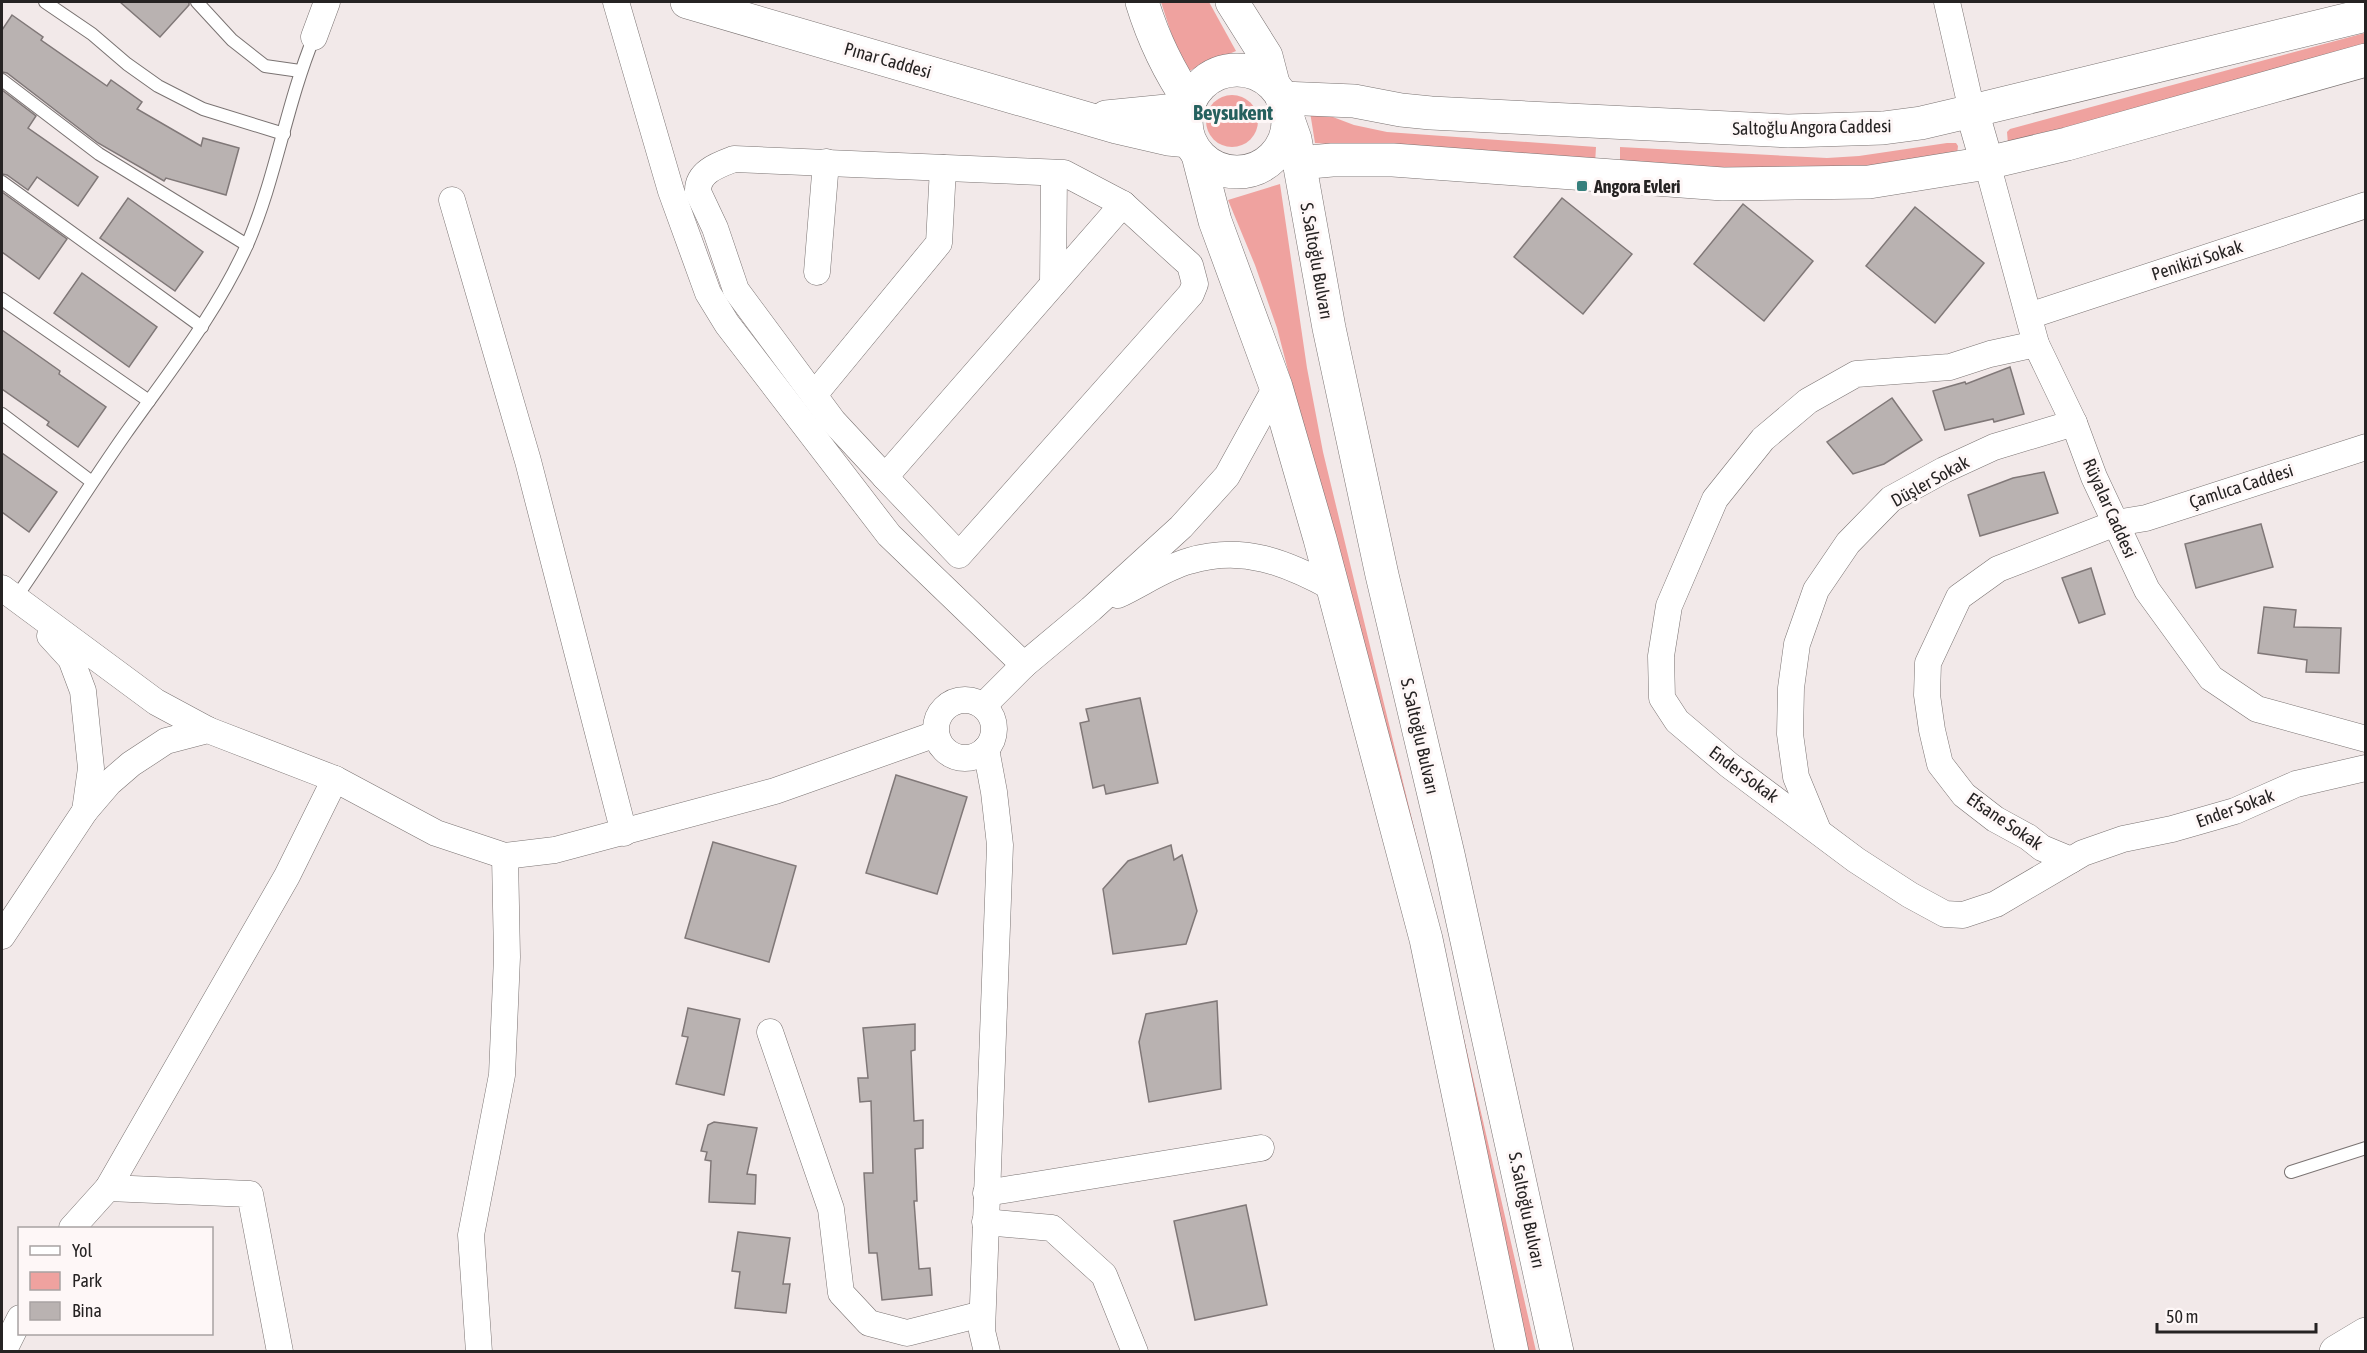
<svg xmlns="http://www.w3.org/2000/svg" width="2367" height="1353" viewBox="0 0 2367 1353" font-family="'Asap Condensed',sans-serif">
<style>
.green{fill:#efa29f}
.building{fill:#b9b2b1;stroke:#807878;stroke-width:1.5}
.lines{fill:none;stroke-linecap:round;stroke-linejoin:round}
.lane-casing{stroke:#7a7372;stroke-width:14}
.street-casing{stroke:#7a7372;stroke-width:27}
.secondary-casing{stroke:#7a7372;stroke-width:34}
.primary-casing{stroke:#7a7372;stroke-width:34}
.lane{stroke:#fff;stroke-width:12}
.street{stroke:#fff;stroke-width:26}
.secondary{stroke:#fff;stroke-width:33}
.primary{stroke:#fff;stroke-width:33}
.poi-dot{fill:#37807d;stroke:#fef7f7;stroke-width:2}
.labels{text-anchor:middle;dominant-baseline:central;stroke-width:6;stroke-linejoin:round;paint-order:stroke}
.street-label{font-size:18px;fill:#262323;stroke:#fef7f7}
.poi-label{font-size:18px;font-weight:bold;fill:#262323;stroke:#fef7f7;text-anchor:start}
.quarter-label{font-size:21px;font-weight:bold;fill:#26605e;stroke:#fef7f7}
</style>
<rect width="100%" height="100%" fill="#f2e9e9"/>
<!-- green -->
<g class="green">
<polygon points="1161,2 1209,2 1236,51 1184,73"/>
<polygon points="2365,33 2365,50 2008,144 2007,132 2010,129"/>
<circle cx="1232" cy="121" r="26"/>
<polygon points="1317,111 1354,125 1387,132 1596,147 1595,164 1315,143 1310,112"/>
<polygon points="1947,143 1956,143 1958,146 1957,155 1894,170 1620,166 1620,147 1827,158 1859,156"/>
<polygon points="1280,184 1307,368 1323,452 1442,943 1536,1351 1521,1351 1313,466 1277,328 1255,265 1228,200"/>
</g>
<!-- building -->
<g class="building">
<polygon points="120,2 189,2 189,5 160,37"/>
<polygon points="12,15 43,37 41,40 107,86 111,80 142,102 137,109 201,146 203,138 239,148 226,195 166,178 164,181 98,143 7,73 2,72 2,30"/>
<polygon points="2,90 36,116 28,128 98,177 78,206 37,177 28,190 7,175 2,174"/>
<polygon points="2,192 67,239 39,279 2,252"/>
<polygon points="128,198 203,252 175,291 100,238"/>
<polygon points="1562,198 1632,254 1583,314 1514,257"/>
<polygon points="1743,204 1813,261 1764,321 1694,264"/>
<polygon points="1915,207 1984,263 1935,323 1866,266"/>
<polygon points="82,273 157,327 129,367 54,313"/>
<polygon points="2,330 60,371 59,374 106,407 78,447 47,425 49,422 2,389"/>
<polygon points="2010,367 2024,414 1994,422 1993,419 1945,430 1933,391 1965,382 1966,384"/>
<polygon points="1892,398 1922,440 1884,464 1853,474 1827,442"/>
<polygon points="2,453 57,492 29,532 2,512"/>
<polygon points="2044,472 2058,513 1980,536 1968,495 2013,478"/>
<polygon points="2261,524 2273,567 2196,588 2185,544"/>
<polygon points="2091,568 2105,614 2079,623 2062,578"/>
<polygon points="2264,607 2296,610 2294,627 2341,628 2339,673 2306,672 2307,660 2258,653"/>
<polygon points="1140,698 1158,783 1106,794 1104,785 1093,788 1080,723 1089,721 1086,709"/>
<polygon points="896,775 967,797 937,894 866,873"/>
<polygon points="713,842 796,866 769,962 685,938"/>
<polygon points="1171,845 1174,860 1182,855 1197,911 1186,944 1113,954 1103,889 1128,861"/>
<polygon points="1217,1001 1221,1089 1149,1102 1139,1042 1146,1014"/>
<polygon points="688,1008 740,1019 724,1095 676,1084 688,1037 682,1036"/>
<polygon points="915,1024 915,1050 911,1051 914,1121 923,1120 923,1148 915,1149 917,1201 914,1201 919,1269 930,1268 932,1295 882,1300 877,1253 869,1253 866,1209 864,1173 873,1173 871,1101 860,1102 858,1078 868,1078 863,1028"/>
<polygon points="714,1122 757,1128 747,1174 756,1175 755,1204 709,1202 711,1161 705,1160 707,1152 701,1151 708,1125"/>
<polygon points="1246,1205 1267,1305 1195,1320 1174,1221"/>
<polygon points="738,1232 790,1238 783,1284 790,1284 786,1313 735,1308 740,1272 732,1271"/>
</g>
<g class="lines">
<defs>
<g id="lane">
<polyline points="45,2 92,34 127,64 158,86 203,109 284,134"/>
<polyline points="197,2 232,40 265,66 300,71"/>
<polyline points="2,80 99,154 247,245"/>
<polyline points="2,182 202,327"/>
<polyline points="2,299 149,401"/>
<polyline points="2,414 92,482"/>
<path d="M15,599C53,544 88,487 126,433C169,372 216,314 247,245C276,178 286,105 314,37"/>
<polyline points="2291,1172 2366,1148"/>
</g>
<g id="street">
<polyline points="616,2 671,191 708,293 727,324 889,535 1024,665"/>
<polyline points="1947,2 1972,111"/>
<polyline points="314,37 327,2"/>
<path d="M734,159L1064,173L1123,204L885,477L833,421L736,290L715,228L698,192C697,172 718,165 734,159Z"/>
<polyline points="1987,163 2036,344 2074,423 2094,477 2147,590 2211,678 2257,709 2366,739"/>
<polyline points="452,200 528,461 624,833"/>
<polyline points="817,272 826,162"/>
<polyline points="1053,284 1054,173"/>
<polyline points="2029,316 2366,205"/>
<polyline points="2036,344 1990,354 1950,367 1856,374 1808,401 1763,439 1715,499 1669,606 1661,656 1662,698 1677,721 1729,765 1856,860 1910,895 1945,914 1963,915 1996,904 2083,853 2123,839 2172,829 2235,811 2296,784 2366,768"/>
<polyline points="814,395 939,243 943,168"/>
<polyline points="885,477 959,555 1191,294 1195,284 1190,265 1123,204"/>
<polyline points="2,588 156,702 208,730"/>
<path d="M1118,595C1140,585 1166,567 1189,561C1243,545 1285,562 1333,588"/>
<polyline points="50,636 71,659 83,691 91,768 85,811"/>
<circle cx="965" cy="729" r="29"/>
<polyline points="983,706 1024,665 1091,609 1181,527 1227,476 1276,387"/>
<polyline points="986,749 994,792 1000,845 982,1331 987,1352"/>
<polyline points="1817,828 1796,777 1790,734 1791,688 1797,644 1816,590 1848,543 1891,499 1944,470 1994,447 2074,423"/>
<polyline points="2071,860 2042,848 2028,837 1995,819 1964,795 1940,764 1932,730 1927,695 1928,663 1959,597 1998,569 2116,523 2146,518 2366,447"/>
<polyline points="2,936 85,811 109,783 131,764 166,741 208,730 335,779 436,833 505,856 555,850 775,791 936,734"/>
<polyline points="770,1032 831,1209 841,1293 869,1323 907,1333 982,1314"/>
<polyline points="108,1188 250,1194 280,1352"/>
<polyline points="986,1193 1261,1148"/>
<polyline points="985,1222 1052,1228 1104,1275 1135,1352"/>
<polyline points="72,1228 108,1188 287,876 335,779"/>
<polyline points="3,1352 20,1318"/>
<polyline points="479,1352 471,1235 502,1075 507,957 505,856"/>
</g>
<g id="secondary">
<polyline points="687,2 1116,127 1168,139 1189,141"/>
<polyline points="1282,98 1354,101 1401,110 1431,113 1788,131 1883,128 1921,123 1972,111 2366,15"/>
<polyline points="1972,111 1987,163"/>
<polyline points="1106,117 1187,109"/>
<polyline points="1299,163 1332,160 1393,160 1723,184 1869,182 1987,163 2067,144 2366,60"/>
<polyline points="2336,1352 2366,1334"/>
</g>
<g id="primary">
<path d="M1142,2C1153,38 1168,70 1190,102"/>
<polyline points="1232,2 1266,56 1273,83"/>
<circle cx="1237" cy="121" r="51"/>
<polyline points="1288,119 1295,139 1329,328 1382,575 1448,854 1557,1352"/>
<polyline points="1198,155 1215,221 1276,387 1320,539 1426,939 1512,1352"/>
</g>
</defs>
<!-- lane casing -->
<use href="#lane" class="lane-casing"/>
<!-- street casing -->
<use href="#street" class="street-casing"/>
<!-- secondary casing -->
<use href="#secondary" class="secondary-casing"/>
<!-- primary casing -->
<use href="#primary" class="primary-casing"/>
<!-- lane -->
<use href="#lane" class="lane"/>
<!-- street -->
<use href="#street" class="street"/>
<!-- secondary -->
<use href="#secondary" class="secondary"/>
<!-- primary -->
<use href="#primary" class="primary"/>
</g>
<!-- markers -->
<rect class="poi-dot" x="1576" y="180" width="12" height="12" rx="3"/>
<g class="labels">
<!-- street labels -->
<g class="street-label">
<text transform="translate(888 60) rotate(16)">Pınar Caddesi</text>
<text transform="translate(1812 127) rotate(-1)">Saltoğlu Angora Caddesi</text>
<text transform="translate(2197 260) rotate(-18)">Penikizi Sokak</text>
<text transform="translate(1317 261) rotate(80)">S. Saltoğlu Bulvarı</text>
<text transform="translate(1930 481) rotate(-29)">Düşler Sokak</text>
<text transform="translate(2241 486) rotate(-18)">Çamlıca Caddesi</text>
<text transform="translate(2110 508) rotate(66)">Rüyalar Caddesi</text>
<text transform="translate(1420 736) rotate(77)">S. Saltoğlu Bulvarı</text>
<text transform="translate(1744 774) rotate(37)">Ender Sokak</text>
<text transform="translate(2235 808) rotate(-20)">Ender Sokak</text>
<text transform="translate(2005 821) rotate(34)">Efsane Sokak</text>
<text transform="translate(1527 1210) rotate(78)">S. Saltoğlu Bulvarı</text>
</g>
<!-- poi labels -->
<g class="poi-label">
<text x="1594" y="186">Angora Evleri</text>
</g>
<!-- quarter labels -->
<g class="quarter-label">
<text x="1233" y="112">Beysukent</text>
</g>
</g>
<!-- border -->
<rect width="2367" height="1353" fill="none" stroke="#262323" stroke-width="6"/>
<!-- legend -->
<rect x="18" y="1227" width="195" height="108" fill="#fef7f7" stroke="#a8a2a2" stroke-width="1.5"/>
<rect x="30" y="1246" width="30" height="9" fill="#ffffff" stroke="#a8a2a2" stroke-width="1.5"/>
<text x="72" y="1257" font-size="18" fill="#262323">Yol</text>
<rect x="30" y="1272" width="30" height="18" fill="#efa29f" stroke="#a8a2a2" stroke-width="1.5"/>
<text x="72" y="1287" font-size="18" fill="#262323">Park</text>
<rect x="30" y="1302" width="30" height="18" fill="#b9b2b1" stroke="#a8a2a2" stroke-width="1.5"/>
<text x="72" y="1317" font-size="18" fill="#262323">Bina</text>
<!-- scale -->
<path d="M2157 1323v9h159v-9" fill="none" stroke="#262323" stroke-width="3"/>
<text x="2166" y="1323" font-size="18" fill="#262323" stroke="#fef7f7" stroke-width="4.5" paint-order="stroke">50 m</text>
</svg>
